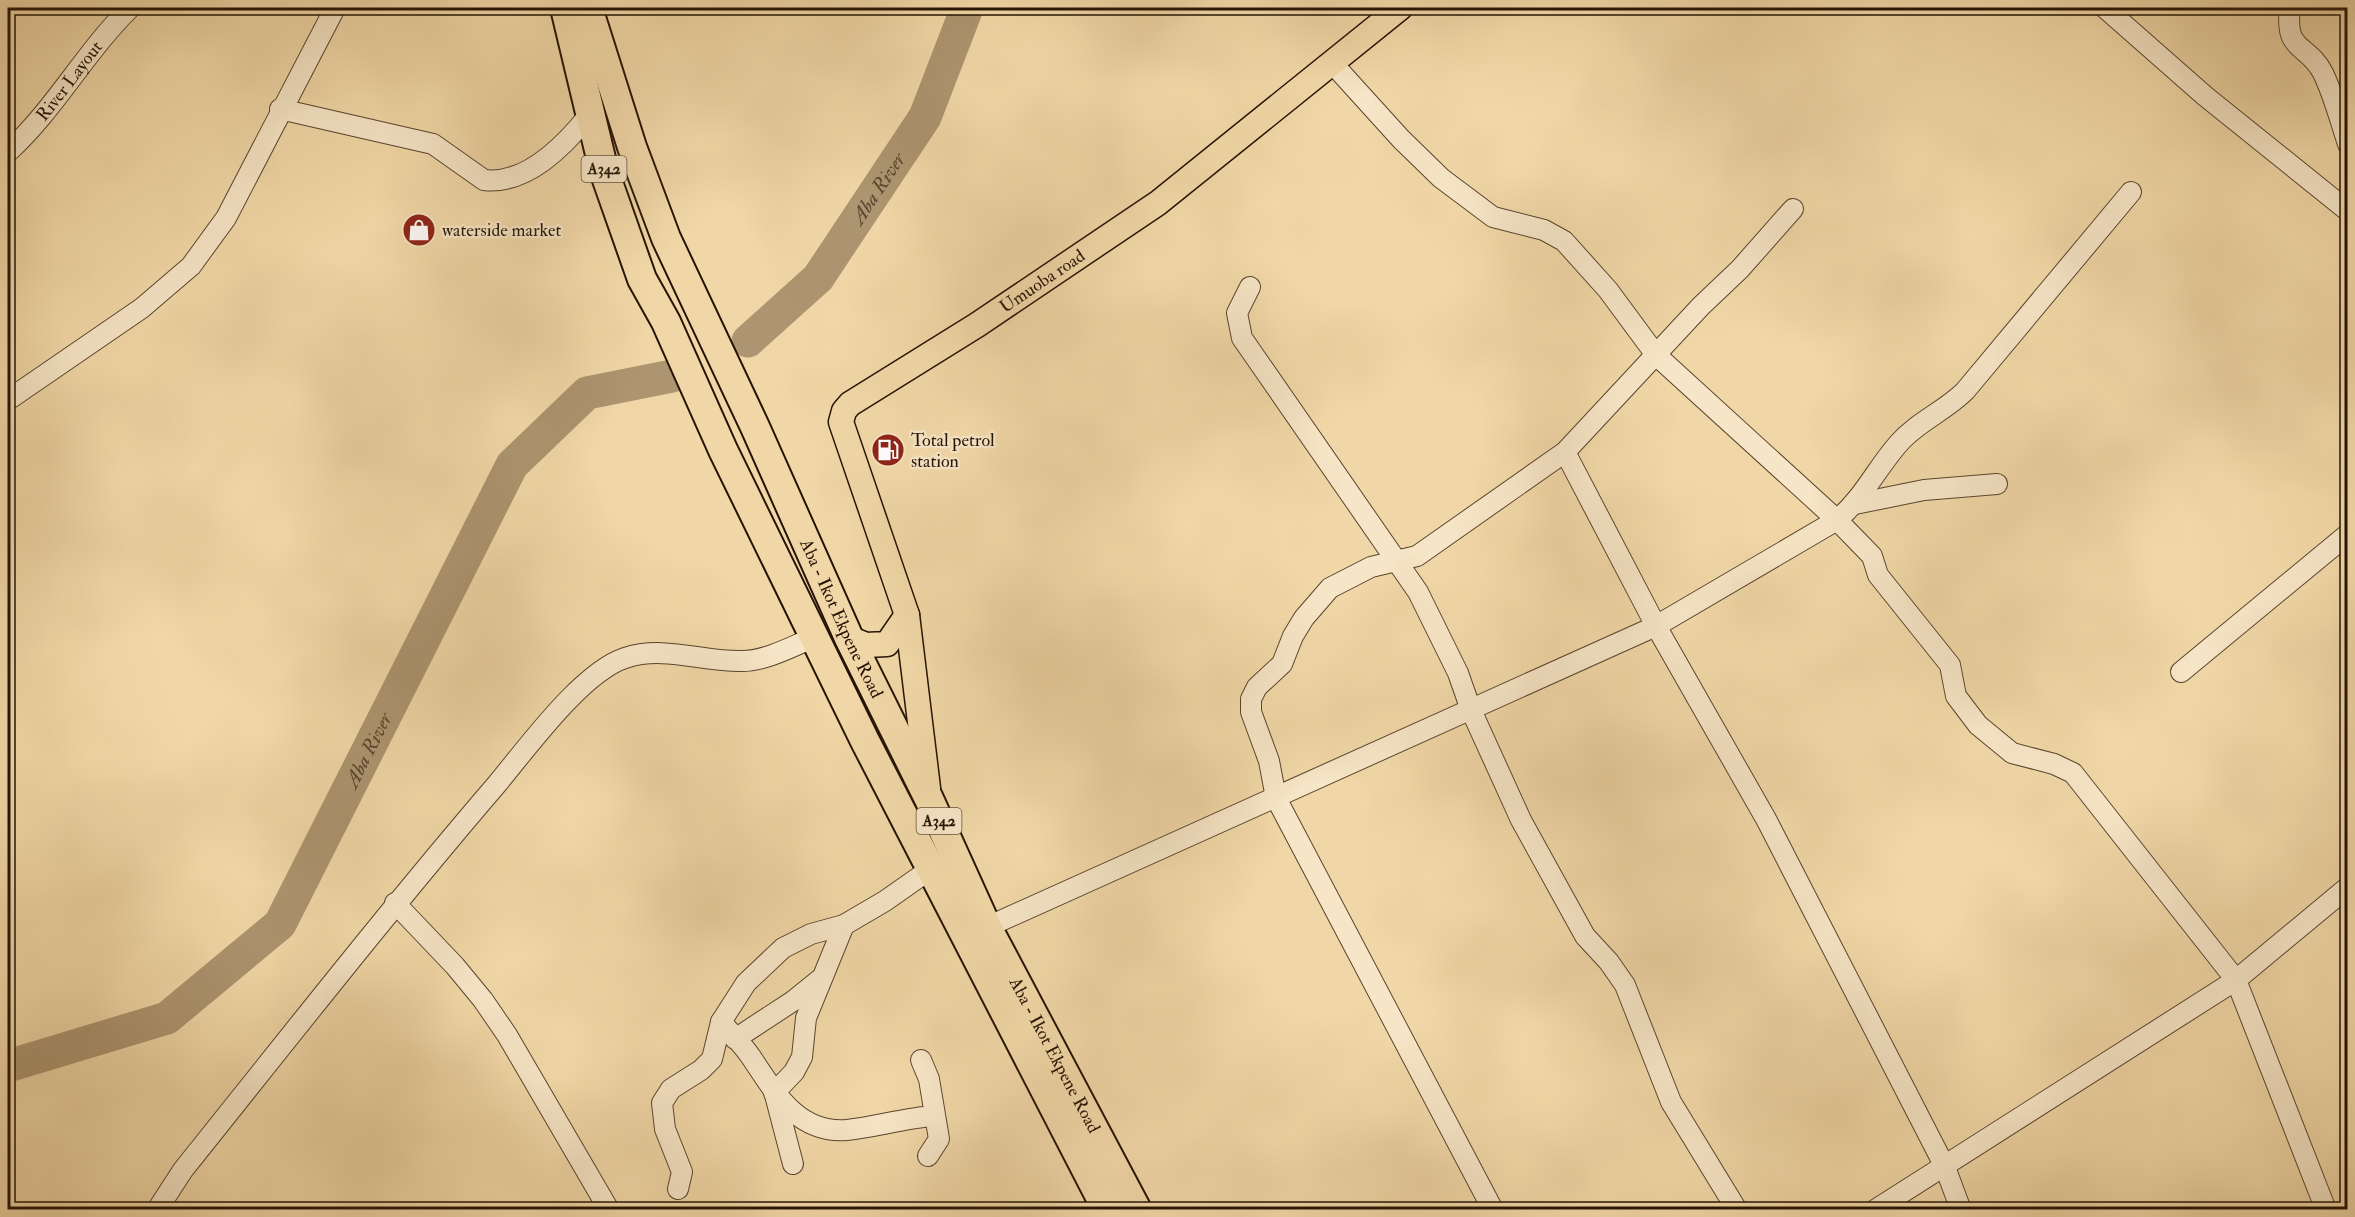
<svg xmlns="http://www.w3.org/2000/svg" width="2355" height="1217" viewBox="0 0 2355 1217" font-family="'IM FELL Double Pica',serif">
<style>
.lines{fill:none;stroke-linecap:round;stroke-linejoin:round}
.river{stroke:#ac9570;stroke-width:33}
.minor-casing{stroke:#58452e;stroke-width:22}
.major-casing{stroke:#251405;stroke-width:27}
.highway-casing{stroke:#251405;stroke-width:32}
.minor{stroke:#f6e5c6;stroke-width:20}
.major{stroke:#f1d7a7;stroke-width:24}
.highway{stroke:#f1d7a7;stroke-width:28}
.labels{text-anchor:middle;dominant-baseline:central;stroke-width:4.5;stroke-linejoin:round;paint-order:stroke}
.shield{fill:#f6e5c6;stroke:#64533f;stroke-width:1.5}
.shield-label{font-size:16px;font-weight:bold;fill:#251405}
.street-label{font-size:18px;fill:#251405;stroke:#f6e5c6}
.poi-label{font-size:18px;fill:#251405;stroke:#f6e5c6;text-anchor:start}
.water-label{font-size:20px;font-style:italic;fill:#5b4830;stroke:#f6e5c6}
</style>
<rect width="100%" height="100%" fill="#f1d7a7"/>
<filter id="stains"><feTurbulence type="fractalNoise" baseFrequency=".00333" numOctaves="4"/><feColorMatrix values="0 0 0 0 .2 0 0 0 0 .09 0 0 0 0 .02 0 0 0 .5 -.17"/></filter>
<radialGradient id="worn" r=".72"><stop offset=".6" stop-color="#630" stop-opacity="0"/><stop offset="1" stop-color="#630" stop-opacity=".3"/></radialGradient>
<g class="lines">
<!-- river -->
<g class="river">
<path id="s1" d="M748,341L818,278L925,117L967,8"/>
<path id="s2" d="M8,1066L167,1018L280,924L512,465L587,393L672,376"/>
</g>
<defs>
<g id="minor">
<polyline points="2105,8 2205,96 2348,211"/>
<path d="M2290,8C2284,53 2308,43 2323,73C2334,96 2340,120 2348,144"/>
<polyline points="1333,64 1401,139 1441,178 1493,217 1544,230 1564,241 1608,290 1656,355 1837,520 1872,556 1878,575 1950,665 1956,696 1978,725 2012,753 2054,764 2073,773 2236,980 2326,1210"/>
<path d="M280,109L433,144L484,180C527,185 565,145 589,115"/>
<path id="s3" d="M8,152C55,109 85,52 130,8"/>
<polyline points="1250,287 1237,313 1242,338 1418,592 1458,673 1471,710 1521,820 1585,936 1609,962 1625,985 1671,1102 1737,1210"/>
<polyline points="8,400 142,308 191,266 226,218 335,8"/>
<polyline points="1565,452 1656,626 1766,819 1945,1167 1961,1210"/>
<polyline points="1855,504 1924,490 1997,484"/>
<polyline points="2181,672 2348,534"/>
<polyline points="395,903 455,966 483,1000 507,1035 609,1210"/>
<path d="M987,927L1656,626L1837,520C1864,497 1876,469 1899,443C1917,422 1945,411 1965,391L2131,192"/>
<path d="M721,1022C731,1033 742,1044 751,1057C775,1093 798,1134 847,1130C876,1127 904,1118 934,1116"/>
<polyline points="735,1039 793,1001 819,980"/>
<polyline points="921,1060 929,1079 939,1139 928,1156"/>
<polyline points="774,1093 794,1072 802,1057 806,1018 844,925"/>
<polyline points="775,1095 793,1164"/>
<polyline points="678,1189 682,1172 665,1129 662,1103 671,1089 701,1070 712,1059 721,1022 746,983 783,948 811,934 844,925 885,901 932,868"/>
<path d="M157,1210L183,1170C287,1040 389,910 497,784C527,748 582,672 625,658C664,645 703,662 742,661C766,661 793,646 815,637"/>
<polyline points="1493,1210 1276,798 1269,761 1251,712 1251,699 1257,687 1282,664 1293,636 1304,618 1330,588 1371,567 1417,556 1565,452 1701,306 1740,269 1793,209"/>
<polyline points="1875,1210 2236,980 2348,887"/>
</g>
<g id="major">
<polyline points="849,638 866,645 887,644 907,615"/>
<path id="s4" d="M928,788L907,615L841,422L844,411L850,404L977,325L1158,203L1400,8"/>
</g>
<g id="highway">
<polyline points="565,8 604,171 642,279 666,322 723,450 865,741 1107,1210"/>
<path id="s5" d="M588,8L632,147L666,238L755,427L849,638L929,799L987,927L1137,1210"/>
</g>
</defs>
<!-- minor casing -->
<use href="#minor" class="minor-casing"/>
<!-- major casing -->
<use href="#major" class="major-casing"/>
<!-- highway casing -->
<use href="#highway" class="highway-casing"/>
<!-- minor -->
<use href="#minor" class="minor"/>
<!-- major -->
<use href="#major" class="major"/>
<!-- highway -->
<use href="#highway" class="highway"/>
</g>
<!-- icons -->
<defs>
<symbol id="shop-disc" viewBox="-11 -11 22 22"><circle r="9.5" fill="#8f2418" stroke="#f6e5c6"/><path d="M-5-2.5h2.3a2.7 3.5 0 0 1 5.4 0H5L5.5 6h-11ZM-1.5-2.5h3a1.5 2.3 0 0 0-3 0Z" fill="#fff"/></symbol>
<symbol id="fuel-disc" viewBox="-11 -11 22 22"><circle r="9.5" fill="#8f2418" stroke="#f6e5c6"/><path d="M-5.5-6h7V0h2V4h1.3V-2.5L3-4.5l.8-.8L6-3V5H2.5V1h-1V6h-7ZM-4.2-4.7v3.2H.2V-4.7Z" fill="#fff"/></symbol>
</defs>
<g fill-rule="evenodd">
<use href="#shop-disc" x="400" y="211" width="38" height="38"/>
<use href="#fuel-disc" x="869" y="431" width="38" height="38"/>
</g>
<g class="labels">
<!-- shield labels -->
<g class="shield">
<rect x="581.5" y="156" width="45" height="26" rx="4.5"/>
<rect x="916.5" y="808" width="45" height="26" rx="4.5"/>
</g>
<g class="shield-label">
<text x="604" y="169">A342</text>
<text x="939" y="821">A342</text>
</g>
<!-- street labels -->
<g class="street-label">
<text stroke="none"><textPath href="#s3" startOffset="94">River Layout</textPath></text>
<text stroke="none"><textPath href="#s4" startOffset="627">Umuoba road</textPath></text>
<text stroke="none"><textPath href="#s5" startOffset="662">Aba - Ikot Ekpene Road</textPath></text>
<text stroke="none"><textPath href="#s5" startOffset="1148">Aba - Ikot Ekpene Road</textPath></text>
</g>
<!-- poi labels -->
<g class="poi-label">
<text x="442" y="230">waterside market</text>
<text x="911" y="440">Total petrol<tspan x="911" dy="21">station</tspan></text>
</g>
<!-- water labels -->
<g class="water-label">
<text stroke="none"><textPath href="#s1" startOffset="202">Aba River</textPath></text>
<text stroke="none"><textPath href="#s2" startOffset="508">Aba River</textPath></text>
</g>
</g>
<!-- margin -->
<rect width="2355" height="1217" fill="none" stroke="#f1d7a7" stroke-width="30"/>
<rect x="9" y="9" width="2337" height="1199" fill="none" stroke="#251405" stroke-width="3"/>
<rect x="15" y="15" width="2325" height="1187" fill="none" stroke="#251405" stroke-width="1.5"/>
<rect width="100%" height="100%" filter="url(#stains)"/>
<rect width="100%" height="100%" fill="url(#worn)"/>
</svg>
